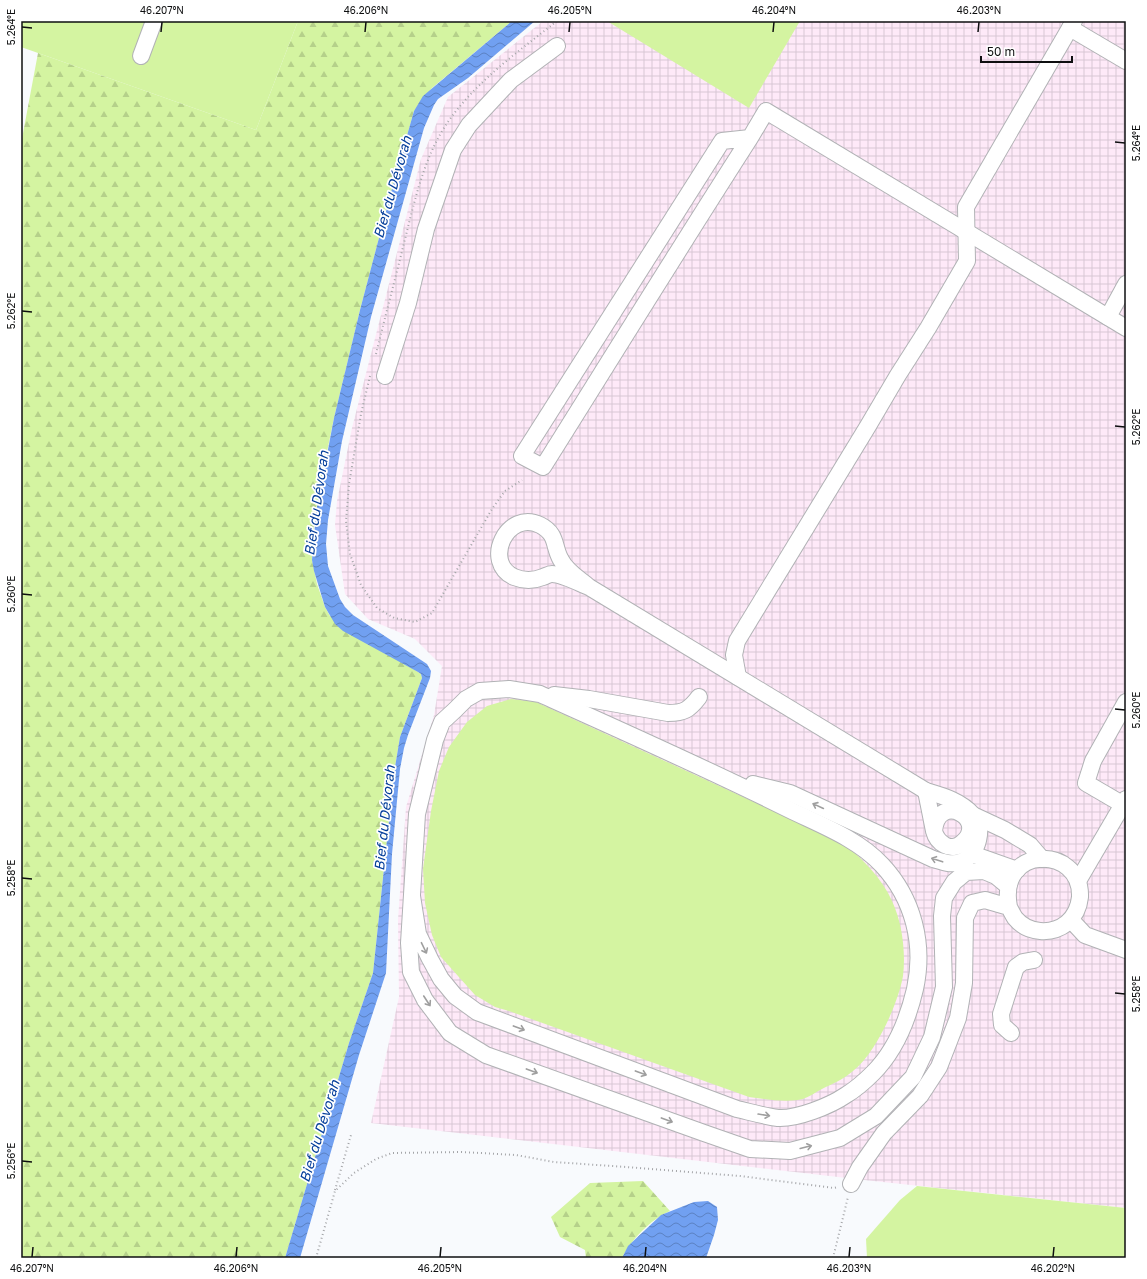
<svg xmlns="http://www.w3.org/2000/svg" width="1147" height="1279" viewBox="0 0 1147 1279" font-family="'Golos Text',sans-serif">
<style>
.industrial{fill:url(#industrial-grid)}
.green{fill:#d4f4a1}
.forest{fill:url(#forest-firs)}
.water{fill:url(#water-waves)}
.lines{fill:none;stroke-linecap:round;stroke-linejoin:round}
.minor-casing{stroke:#b1b2b5;stroke-width:18}
.path{stroke:#a4a5a8;stroke-width:2;stroke-dasharray:1 3;stroke-linecap:butt}
.minor{stroke:#fff;stroke-width:16}
.oneway{stroke:#9f9f9f}
.ticks{fill:none;stroke:#0e0f10;stroke-width:1.5}
.labels{text-anchor:middle;dominant-baseline:central;stroke-width:3.5;stroke-linejoin:round;paint-order:stroke}
.water-label{font-size:14px;font-style:italic;fill:#043e9a;stroke:#fff}
.neatline{fill:none;stroke:#0e0f10;stroke-width:1.5}
.ticks-label{font-size:10px;text-anchor:middle;fill:#0e0f10}
</style>
<defs>
<pattern id="industrial-grid" width="8" height="8" patternUnits="userSpaceOnUse"><rect width="8" height="8" fill="#fee9f8"/><path d="M0 4h8M4 0v8" fill="none" stroke="#d8c7d4"/></pattern>
<pattern id="forest-firs" width="22" height="20" patternUnits="userSpaceOnUse"><rect width="22" height="20" fill="#d4f4a1"/><path d="M5 1l3.5 6h-7zM16 11l3.5 6h-7z" fill="#b5d08a"/></pattern>
<pattern id="water-waves" width="16" height="10" patternUnits="userSpaceOnUse"><rect width="16" height="10" fill="#71a0f1"/><path d="M0 5q4-4 8 0t8 0" fill="none" stroke="#5b81c2"/></pattern>
</defs>
<rect width="100%" height="100%" fill="#f8fafd"/>
<!-- industrial -->
<polygon class="industrial" points="543,21 1126,21 1126,1208 864,1180 371,1123 399,997 398,920 406,807 434,715 442,666 415,639 368,619 345,594 335,525 337,501 352,428 421,159 448,97"/>
<!-- green -->
<g class="green">
<polygon points="21,21 298,21 256,130 21,47"/>
<polygon points="607,21 800,21 749,108"/>
<path d="M511,699L536,702L844,843C863,860 882,878 892,901C902,922 906,952 903,976C898,1004 876,1053 853,1071C844,1079 832,1084 822,1089C816,1092 809,1097 803,1099C787,1103 765,1099 749,1097L509,1011L495,1007L475,995L441,957L432,935L425,903L423,869L431,811L439,771L449,747L467,722L487,706Z"/>
<polygon points="917,1186 1126,1208 1126,1258 867,1258 866,1239 900,1200"/>
</g>
<!-- forest -->
<g class="forest">
<polygon points="298,21 512,21 432,88 414,111 394,181 360,310 334,418 322,476 314,522 312,560 317,584 325,607 330,616 418,672 421,674 422,678 400,737 394,773 373,973 349,1043 285,1258 21,1258 21,144 38,53 256,130"/>
<path d="M643,1181L670,1211C651,1219 631,1240 622,1258H586L585,1250L560,1237L551,1217L590,1183Z"/>
</g>
<!-- water -->
<g class="water">
<polygon points="512,21 535,21 468,78 438,99 434,105 424,128 371,317 342,441 328,520 326,544 328,566 340,599 345,607 353,615 427,664 431,671 430,678 408,735 404,748 400,769 392,854 386,973 359,1055 300,1258 285,1258 349,1043 373,973 394,773 400,737 422,678 421,674 418,672 343,631 335,624 325,607 314,571 312,560 316,512 334,418 360,310 394,181 414,111 423,96"/>
<polygon points="708,1201 717,1207 718,1220 714,1235 706,1258 622,1258 628,1246 661,1215 694,1202"/>
</g>
<g class="lines">
<defs>
<g id="minor">
<polyline points="1070,28 1126,61"/>
<polyline points="141,56 154,21"/>
<path d="M750,138L722,141L522,456L543,467C612,357 680,247 750,138L766,111L1126,328"/>
<polyline points="1108,317 1126,284"/>
<polyline points="385,376 408,303 426,229 453,150 469,125 511,80 557,46"/>
<path d="M589,587C579,583 562,574 552,574C549,574 546,576 543,577C533,581 524,581 514,577C482,562 507,509 540,525C558,534 553,547 561,560C567,572 580,579 589,587L926,791C943,796 961,801 973,815C985,828 978,853 963,861C953,866 943,862 933,859L790,793L753,784"/>
<polyline points="738,677 734,655 737,641 868,426 898,375 928,328 967,261 966,207 1074,21"/>
<path d="M554,695L589,699L668,713C684,713 689,710 699,697"/>
<path d="M926,791L934,831C937,843 951,853 962,843C990,820 938,790 934,831"/>
<polyline points="1122,804 1086,783 1093,761 1126,702"/>
<polyline points="975,816 1005,830 1030,845 1042,859"/>
<polyline points="972,854 1017,870"/>
<polyline points="1078,881 1126,799"/>
<path d="M412,896L418,934L430,959L441,979L455,996L477,1012L737,1109C750,1112 764,1116 778,1118C797,1119 830,1106 846,1095C856,1089 865,1081 873,1073C895,1051 908,1019 915,989C925,944 913,898 882,865C858,839 821,825 790,810C708,769 624,732 540,694L509,689L480,691L466,699L455,710L442,722L435,740L417,814L409,943L411,972L425,1000L450,1033L486,1055L704,1133L750,1149L790,1151L840,1138L876,1116L913,1077L932,1037L944,987L942,916L944,898L954,882L966,872L984,871L996,876L1008,886"/>
<polyline points="1071,920 1085,935 1126,950"/>
<polyline points="1011,1033 1002,1025 1001,1014 1016,967 1023,962 1034,960"/>
<path d="M851,1184L860,1167L884,1133L920,1096L939,1067L958,1018L964,983L965,918L972,903L985,900L1009,907C1011,911 1013,915 1015,918C1028,934 1052,935 1067,923C1075,916 1079,907 1080,897C1082,845 997,844 1009,907"/>
</g>
</defs>
<!-- minor casing -->
<use href="#minor" class="minor-casing"/>
<!-- path -->
<g class="path">
<path d="M376,354C385,317 395,280 404,243C415,200 424,155 450,119C479,79 519,51 557,21"/>
<polyline points="370,376 361,414 349,484 346,521 350,554 361,585 377,608 394,618 415,622 432,613 492,509 505,491 522,480"/>
<polyline points="335,1190 351,1135"/>
<polyline points="316,1258 335,1191 354,1173 376,1159 392,1153 462,1152 516,1155 554,1162 626,1167 740,1176 834,1188 838,1187"/>
<polyline points="833,1258 848,1197"/>
</g>
<!-- minor -->
<use href="#minor" class="minor"/>
</g>
<!-- one-way arrows -->
<defs><path id="oneway-shaft" d="M-6 0H5M1.5-3L5.5 0L1.5 3" fill="none" stroke-width="1.6" stroke-linecap="round" stroke-linejoin="round"/></defs>
<g class="oneway">
<use href="#oneway-shaft" transform="translate(818 806) rotate(-155)"/>
<use href="#oneway-shaft" transform="translate(937 860) rotate(-162)"/>
<use href="#oneway-shaft" transform="translate(424 948) rotate(64)"/>
<use href="#oneway-shaft" transform="translate(427 1001) rotate(57)"/>
<use href="#oneway-shaft" transform="translate(519 1028) rotate(20)"/>
<use href="#oneway-shaft" transform="translate(532 1071) rotate(20)"/>
<use href="#oneway-shaft" transform="translate(641 1073) rotate(20)"/>
<use href="#oneway-shaft" transform="translate(764 1115) rotate(9)"/>
<use href="#oneway-shaft" transform="translate(667 1120) rotate(20)"/>
<use href="#oneway-shaft" transform="translate(806 1147) rotate(-14)"/>
</g>
<!-- ticks -->
<path class="ticks" d="M22,27L32,28M161,32L162,22M365,32L366,22M569,32L570,22M773,32L774,22M978,32L979,22M1115,142L1125,143M22,311L32,312M1115,426L1125,427M22,594L32,595M1115,709L1125,710M22,878L32,879M1115,993L1125,994M22,1161L32,1162M32,1257L33,1247M236,1257L237,1247M440,1257L441,1247M645,1257L646,1247M849,1257L850,1247M1053,1257L1054,1247"/>
<g class="labels">
<!-- water labels -->
<g class="water-label">
<text transform="translate(392 187) rotate(-74)">Bief du Dévorah</text>
<text transform="translate(316 503) rotate(-82)">Bief du Dévorah</text>
<text transform="translate(384 818) rotate(-84)">Bief du Dévorah</text>
<text transform="translate(319 1131) rotate(-73)">Bief du Dévorah</text>
</g>
</g>
<!-- border -->
<rect width="1147" height="1279" fill="none" stroke="#ffffff" stroke-width="44"/>
<!-- scale -->
<path d="M981 56v6h91v-6" fill="none" stroke="#0e0f10" stroke-width="2"/>
<text x="987" y="56" font-size="12" fill="#0e0f10" stroke="#ffffff" stroke-width="3" paint-order="stroke">50 m</text>
<rect x="22" y="22" width="1103" height="1235" class="neatline"/>
<g class="ticks-label">
<text x="162" y="14">46.207°N</text>
<text x="366" y="14">46.206°N</text>
<text x="570" y="14">46.205°N</text>
<text x="774" y="14">46.204°N</text>
<text x="979" y="14">46.203°N</text>
<text transform="translate(11 27) rotate(-90)" y="4">5.264°E</text>
<text transform="translate(1136 143) rotate(-90)" y="4">5.264°E</text>
<text transform="translate(11 311) rotate(-90)" y="4">5.262°E</text>
<text transform="translate(1136 427) rotate(-90)" y="4">5.262°E</text>
<text transform="translate(11 594) rotate(-90)" y="4">5.260°E</text>
<text transform="translate(1136 710) rotate(-90)" y="4">5.260°E</text>
<text transform="translate(11 878) rotate(-90)" y="4">5.258°E</text>
<text transform="translate(1136 994) rotate(-90)" y="4">5.258°E</text>
<text transform="translate(11 1161) rotate(-90)" y="4">5.256°E</text>
<text x="32" y="1272">46.207°N</text>
<text x="236" y="1272">46.206°N</text>
<text x="440" y="1272">46.205°N</text>
<text x="645" y="1272">46.204°N</text>
<text x="849" y="1272">46.203°N</text>
<text x="1053" y="1272">46.202°N</text>
</g>
</svg>
